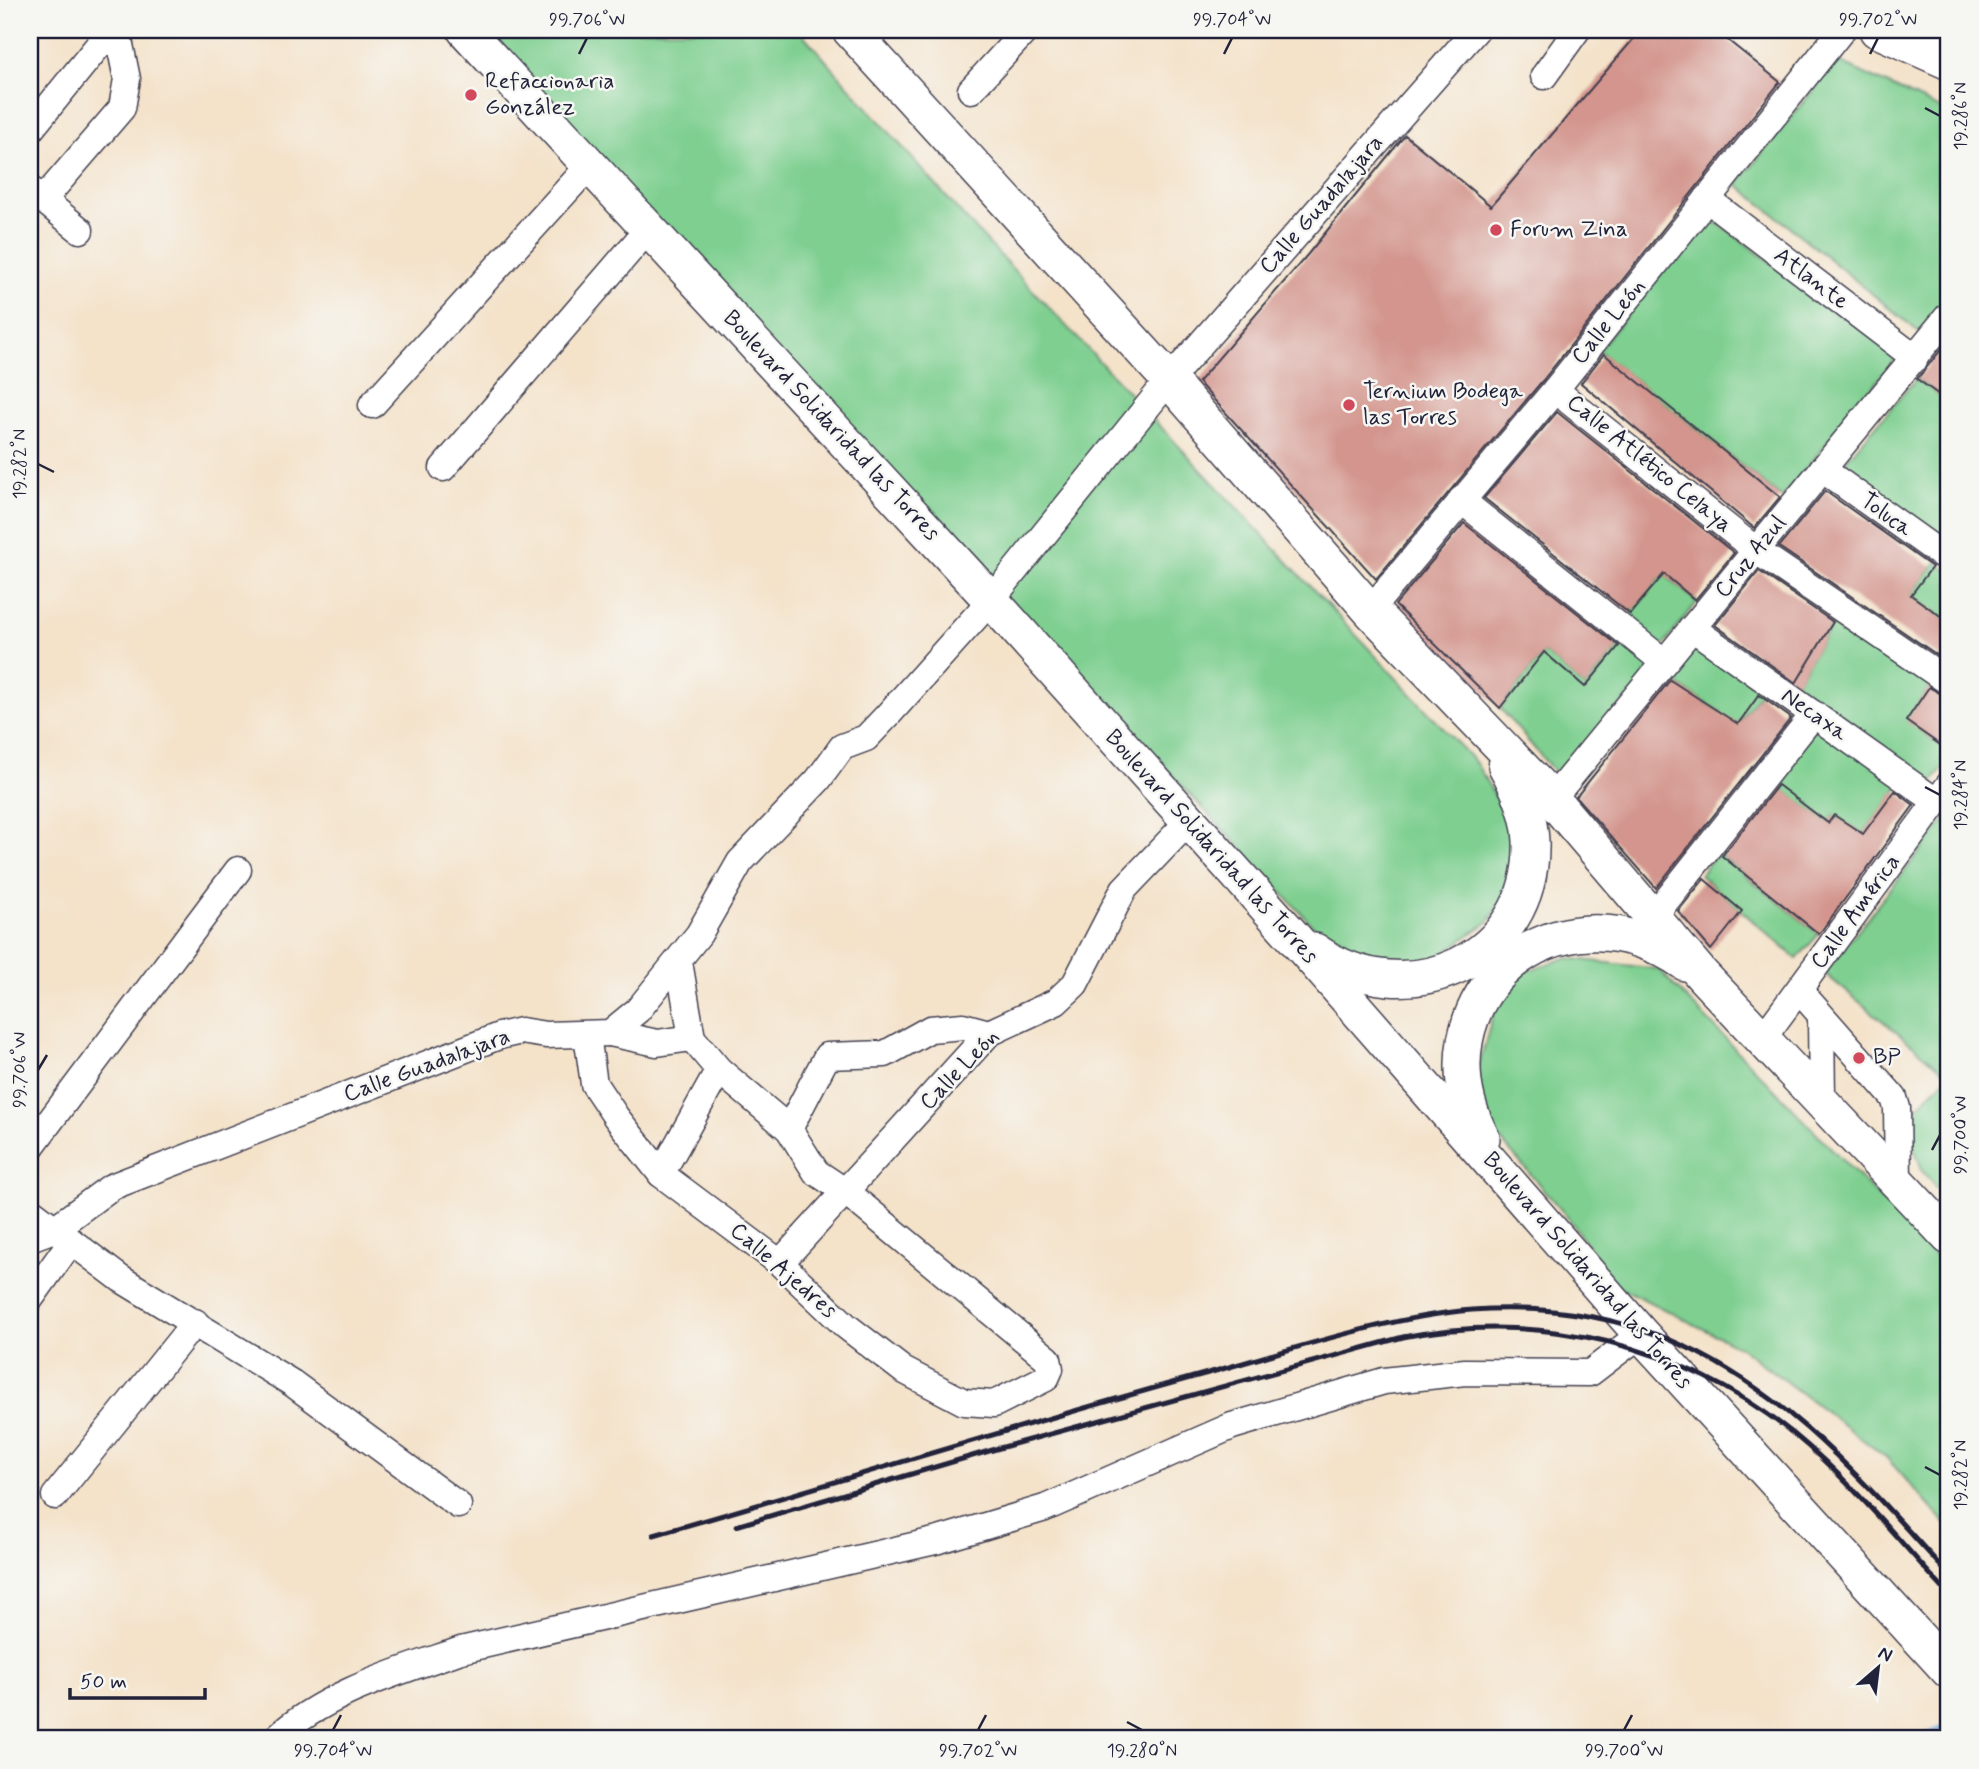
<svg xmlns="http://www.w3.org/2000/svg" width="1979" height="1769" viewBox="0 0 1979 1769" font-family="Mynerve,sans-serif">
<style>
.green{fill:#7ecf90;stroke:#507866;stroke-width:2}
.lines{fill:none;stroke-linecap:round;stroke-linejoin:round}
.stream{stroke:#6ba2d9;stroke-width:5}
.building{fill:#d3958d}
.minor-casing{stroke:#423f50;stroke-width:29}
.major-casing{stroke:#423f50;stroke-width:38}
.minor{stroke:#fff;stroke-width:26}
.major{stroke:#fff;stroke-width:35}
.rail{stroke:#22223b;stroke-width:5}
.ticks{fill:none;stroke:#22223b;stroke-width:2.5}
.poi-dot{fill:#d1495b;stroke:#f6f6f2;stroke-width:2.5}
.labels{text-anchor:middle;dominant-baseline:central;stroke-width:5;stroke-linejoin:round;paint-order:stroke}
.poi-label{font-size:23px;fill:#22223b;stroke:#f6f6f2;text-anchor:start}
.street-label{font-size:23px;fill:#22223b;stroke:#f6f6f2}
.neatline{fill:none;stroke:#22223b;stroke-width:2.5}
.ticks-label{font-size:18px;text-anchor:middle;fill:#22223b}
</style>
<rect width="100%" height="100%" fill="#f6f6f2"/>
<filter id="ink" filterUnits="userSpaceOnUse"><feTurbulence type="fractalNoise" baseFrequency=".0143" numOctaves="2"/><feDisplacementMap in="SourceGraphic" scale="14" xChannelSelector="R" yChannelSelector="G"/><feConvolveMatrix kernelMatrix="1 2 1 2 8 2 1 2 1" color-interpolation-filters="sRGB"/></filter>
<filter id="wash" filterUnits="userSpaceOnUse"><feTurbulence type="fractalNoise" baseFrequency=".00686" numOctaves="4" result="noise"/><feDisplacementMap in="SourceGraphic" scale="28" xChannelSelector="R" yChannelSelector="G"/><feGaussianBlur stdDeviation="1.57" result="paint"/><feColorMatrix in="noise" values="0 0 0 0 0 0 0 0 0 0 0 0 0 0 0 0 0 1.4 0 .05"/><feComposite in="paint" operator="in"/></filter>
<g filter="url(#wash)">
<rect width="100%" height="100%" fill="#f4e2c9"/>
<!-- green -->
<g class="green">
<polygon points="474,30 799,30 965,218 1476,763 1530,857 1489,921 1430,963 1331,945"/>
<polygon points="1837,61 1949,113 1949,295 1919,332 1737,184"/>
<polygon points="1708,216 1898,356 1782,498 1598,350"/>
<polygon points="1916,379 1949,402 1949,555 1840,467"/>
<polygon points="1936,562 1949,572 1949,622 1911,595"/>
<polygon points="1664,574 1697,602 1660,650 1624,620"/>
<polygon points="1835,619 1931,684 1907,721 1949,751 1949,761 1931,784 1795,684"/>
<polygon points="1622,643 1652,671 1558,776 1500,708 1544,652 1585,687"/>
<polygon points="1694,645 1762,690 1730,734 1721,713 1669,679"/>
<polygon points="1818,722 1902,783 1863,834 1834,815 1828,823 1773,782"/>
<polygon points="1949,815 1949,1075 1824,973"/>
<polygon points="1717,853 1819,934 1797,959 1700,875"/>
<polygon points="1566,958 1658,969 1949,1270 1949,1528 1887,1458 1740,1347 1615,1285 1569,1219 1485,1122 1477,1073 1494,1011 1526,971"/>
<polygon points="1949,1075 1949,1193 1945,1198 1923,1172 1904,1120"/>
</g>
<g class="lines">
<!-- stream -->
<polyline class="stream" points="1916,1739 1949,1726"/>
</g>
<g id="blocks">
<!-- building -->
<g class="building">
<polygon points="1641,30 1715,30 1780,82 1543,380 1376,579 1198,382 1308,254 1405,135 1491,206"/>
<polygon points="1949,340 1949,402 1917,379"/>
<polygon points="1604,354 1780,497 1754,528 1581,383"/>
<polygon points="1557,412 1734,553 1695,600 1664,574 1630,614 1484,498"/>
<polygon points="1825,491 1932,567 1911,595 1949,622 1949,663 1779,547"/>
<polygon points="1464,523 1619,646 1585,687 1544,652 1500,708 1395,605"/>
<polygon points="1759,571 1833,622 1796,683 1715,625"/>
<polygon points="1670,680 1738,724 1759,695 1791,718 1656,888 1576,797"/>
<polygon points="1929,687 1949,698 1949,751 1906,721"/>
<polygon points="1778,785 1828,823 1834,815 1863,834 1895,791 1914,805 1819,934 1722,856"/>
<polygon points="1704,879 1742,911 1711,950 1678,911"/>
</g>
</g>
</g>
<g filter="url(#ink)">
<use href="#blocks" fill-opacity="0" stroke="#423f50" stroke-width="2"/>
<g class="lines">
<defs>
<g id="minor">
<polyline points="1940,32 1942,30"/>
<polyline points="1544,76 1577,30"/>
<polyline points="971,90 1026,30"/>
<polyline points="30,130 111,30"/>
<polyline points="31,190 80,230"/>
<polyline points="1707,199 1915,358"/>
<polyline points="43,200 122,108 127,79 117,30"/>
<polyline points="1555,390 1757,551 1949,682"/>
<polyline points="372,405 590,165"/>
<polyline points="443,468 649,228"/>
<polyline points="1822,469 1949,560"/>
<polyline points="1461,500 1664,662"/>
<polyline points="1370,610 1555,390 1842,30"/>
<polyline points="1692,628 1937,802"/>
<polyline points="1552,799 1949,315"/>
<polyline points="1654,916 1814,714"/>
<polyline points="1799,990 1894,1098 1897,1108 1898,1183"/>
<polyline points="1821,1018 1822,1100"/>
<polyline points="610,1033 657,1043 692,1038"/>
<polyline points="587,1035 594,1084 616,1117 661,1174 780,1263 846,1326 903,1370 964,1402 994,1404 1046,1378 1050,1369 1048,1359 846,1192 816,1172 789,1129 827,1056 885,1054 930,1029 963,1026 989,1033"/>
<polyline points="1763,1038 1949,785"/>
<polyline points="719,1070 789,1129"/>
<polyline points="30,1148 238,870"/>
<polyline points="661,1174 719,1070 692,1038 679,962"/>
<polyline points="30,1210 121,1279 292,1383 458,1505"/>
<polyline points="30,1238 54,1229 111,1187 499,1036 521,1031 546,1035 610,1033 638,1010 699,934 740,862 818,780 842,747 866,738 887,716 991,600 1169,380 1476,30"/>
<polyline points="780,1263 989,1033 1056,1002 1075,984 1124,889 1188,822"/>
<polyline points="30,1299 70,1243"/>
<polyline points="55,1496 195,1322"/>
<path d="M275,1739C324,1693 398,1672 461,1650L939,1540L1045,1508L1232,1426L1384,1381L1465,1372L1590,1373L1641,1334"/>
</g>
<g id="major">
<polyline points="465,30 991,600 1289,932 1641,1334 1949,1671"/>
<polyline points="850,30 1169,380 1370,610 1552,799 1702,975 1949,1237"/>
<polyline points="1877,30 1949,62"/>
<path d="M1315,951C1407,1016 1535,960 1531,841C1530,814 1519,789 1506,766"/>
<path d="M1482,1138C1410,1000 1557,873 1685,963"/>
</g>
</defs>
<!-- minor casing -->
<use href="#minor" class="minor-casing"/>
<!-- major casing -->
<use href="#major" class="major-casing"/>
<!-- minor -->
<use href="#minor" class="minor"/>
<!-- major -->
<use href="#major" class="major"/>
<!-- rail -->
<g class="rail">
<path d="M736,1526L996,1449L1403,1337C1542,1310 1684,1345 1795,1435C1852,1482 1899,1541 1949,1595"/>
<path d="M654,1535C839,1482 1023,1424 1208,1373C1291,1350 1387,1317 1472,1310C1539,1305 1605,1314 1668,1339C1786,1388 1865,1484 1949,1575"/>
</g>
</g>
</g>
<!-- ticks -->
<path class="ticks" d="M579,54L587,38M1224,54L1232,38M1870,54L1878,38M1925,108L1940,116M38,464L54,472M1925,787L1940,795M38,1070L47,1055M1932,1150L1940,1135M1925,1467L1940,1475M1127,1722L1142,1730M333,1730L341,1715M978,1730L986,1715M1624,1730L1632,1715"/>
<!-- markers -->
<g class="poi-dot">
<circle cx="471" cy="95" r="7"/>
<circle cx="1496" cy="230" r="7"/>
<circle cx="1349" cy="405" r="7"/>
<circle cx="1859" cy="1058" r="7"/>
</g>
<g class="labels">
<!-- poi labels -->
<g class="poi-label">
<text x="485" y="82">Refaccionaria<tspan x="485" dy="26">González</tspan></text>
<text x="1510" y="230">Forum Zina</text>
<text x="1363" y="392">Ternium Bodega<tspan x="1363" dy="26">las Torres</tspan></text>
<text x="1873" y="1058">BP</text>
</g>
<!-- street labels -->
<g class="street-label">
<text transform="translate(1322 205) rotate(-49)">Calle Guadalajara</text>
<text transform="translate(1811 279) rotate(37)">Atlante</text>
<text transform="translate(1609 322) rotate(-51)">Calle León</text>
<text transform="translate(831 426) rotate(47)">Boulevard Solidaridad las Torres</text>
<text transform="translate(1649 464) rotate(39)">Calle Atlético Celaya</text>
<text transform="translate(1886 515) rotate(36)">Toluca</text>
<text transform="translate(1751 557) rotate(-51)">Cruz Azul</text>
<text transform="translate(1814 715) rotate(35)">Necaxa</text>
<text transform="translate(1211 847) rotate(48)">Boulevard Solidaridad las Torres</text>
<text transform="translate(1856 912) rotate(-54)">Calle América</text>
<text transform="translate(427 1066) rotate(-20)">Calle Guadalajara</text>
<text transform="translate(960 1070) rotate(-46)">Calle León</text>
<text transform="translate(783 1271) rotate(41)">Calle Ajedres</text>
<text transform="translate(1587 1271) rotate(49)">Boulevard Solidaridad las Torres</text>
</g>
</g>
<!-- margin -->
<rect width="1979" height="1769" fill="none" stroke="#f6f6f2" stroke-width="77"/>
<!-- north arrow -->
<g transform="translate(1878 1668) rotate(28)" stroke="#f6f6f2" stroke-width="5" paint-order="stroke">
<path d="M0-5L12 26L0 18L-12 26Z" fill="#22223b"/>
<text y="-10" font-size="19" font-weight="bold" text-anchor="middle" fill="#22223b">N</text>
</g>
<!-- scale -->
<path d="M70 1688v10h135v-10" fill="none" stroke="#22223b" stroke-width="3.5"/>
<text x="80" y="1688" font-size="21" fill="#22223b" stroke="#f6f6f2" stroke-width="5" paint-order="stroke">50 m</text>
<rect x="38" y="38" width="1902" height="1692" class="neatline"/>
<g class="ticks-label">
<text x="587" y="25">99.706°W</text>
<text x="1232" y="25">99.704°W</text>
<text x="1878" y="25">99.702°W</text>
<text transform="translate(1960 116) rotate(-90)" y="6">19.286°N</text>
<text transform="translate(19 464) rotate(-90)" y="6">19.282°N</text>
<text transform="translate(1960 795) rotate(-90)" y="6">19.284°N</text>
<text transform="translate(19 1070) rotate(-90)" y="6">99.706°W</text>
<text transform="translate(1960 1135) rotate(-90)" y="6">99.700°W</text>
<text transform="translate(1960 1475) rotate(-90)" y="6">19.282°N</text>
<text x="333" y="1756">99.704°W</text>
<text x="978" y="1756">99.702°W</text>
<text x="1142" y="1756">19.280°N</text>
<text x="1624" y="1756">99.700°W</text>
</g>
</svg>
